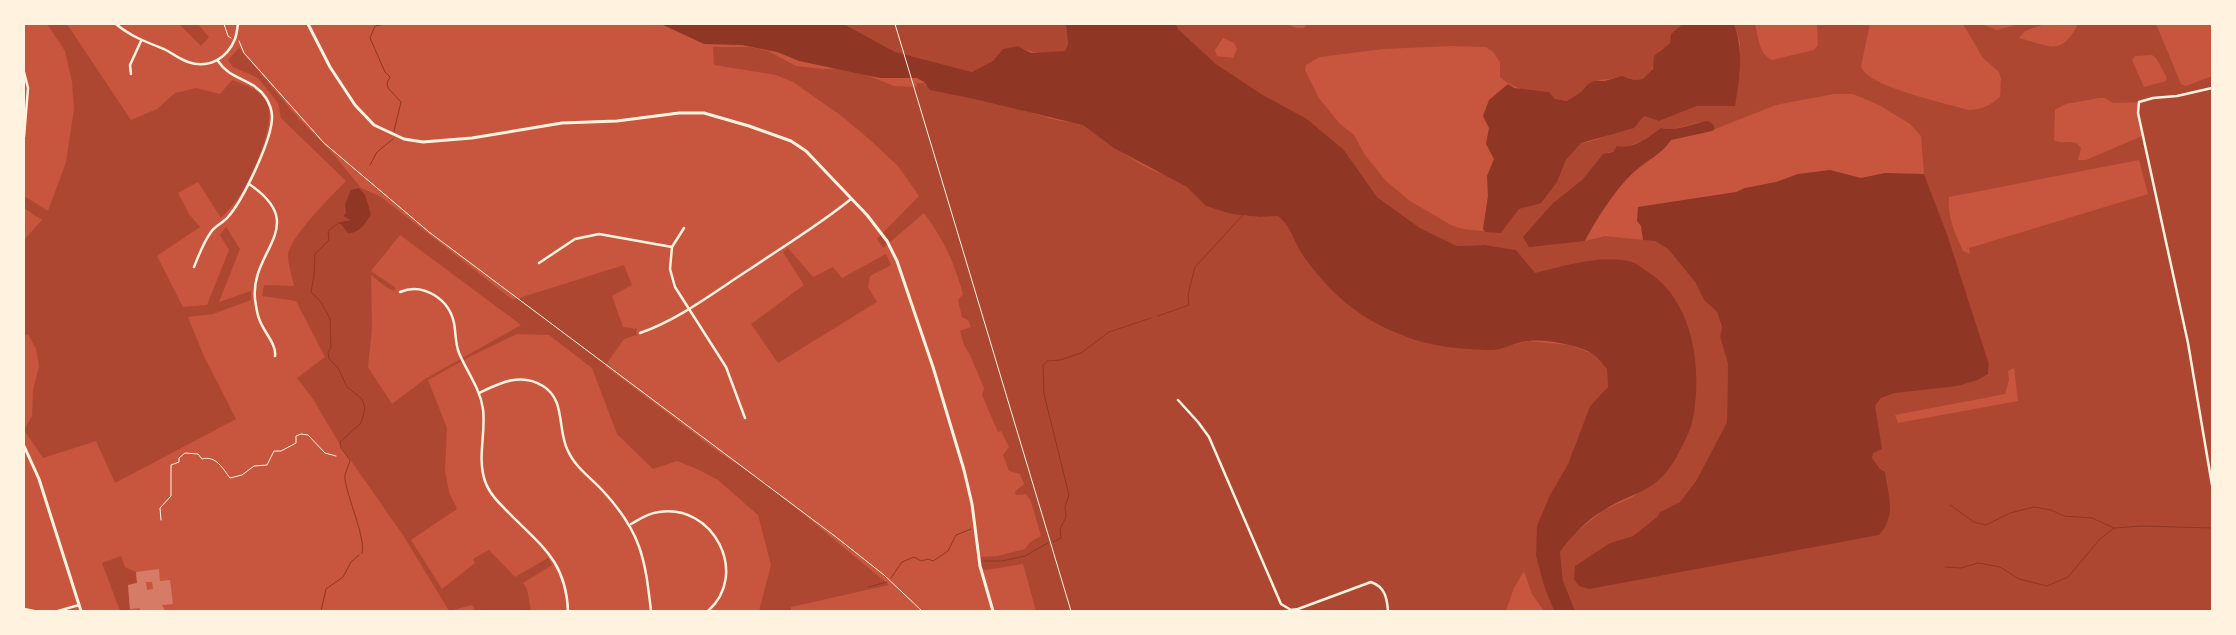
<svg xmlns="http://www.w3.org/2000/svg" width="2236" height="635" viewBox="0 0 2236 635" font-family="Lato,sans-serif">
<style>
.green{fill:#ae4732;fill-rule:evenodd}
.water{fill:#8f3625}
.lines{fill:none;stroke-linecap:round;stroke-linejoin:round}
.stream{stroke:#8f3625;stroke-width:1}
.building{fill:#d67c66;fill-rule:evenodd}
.path{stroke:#fff3e0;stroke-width:1}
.minor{stroke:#fff3e0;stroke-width:2.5}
.tertiary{stroke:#fff3e0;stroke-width:3}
</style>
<rect width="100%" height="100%" fill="#c8553d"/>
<!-- green -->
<g class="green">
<path d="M47,24H67L131,120L157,109L175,93L196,88L220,94L232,80C245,85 260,89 267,103C277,124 251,178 239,197C234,205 227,211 221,218L198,182L178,193L189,214L200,227L157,256L183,307L207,305L229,250L220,235L226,227L240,249L219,302L251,291V300L213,314L188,317L203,354L236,419L115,483L96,441L43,458L24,430L32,416L33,390L39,366L36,349L28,334L24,336V240L42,220L24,208V196L48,211L66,162L74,109L72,82L65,51Z"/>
<polygon points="179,24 198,24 209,37 201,46"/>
<path d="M844,24H1066L1068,44L1065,51C1049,56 1033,54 1018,46L972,72L910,56L893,59L890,49Z"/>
<path d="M1176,24H1286L1297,28H1304L1306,24H1683L1670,39V43L1659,51L1650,74L1643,79L1634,80L1627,77L1600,80L1588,84L1581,92L1568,101L1555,99L1549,92C1531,93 1513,89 1500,77V62L1493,52L1486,47L1449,46L1383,49L1320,57L1306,65L1305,70L1319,98L1339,123L1354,135L1365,155L1386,181L1410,201L1451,225L1463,229L1501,233L1519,209L1535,203L1557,182L1566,160L1581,143C1603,141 1625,126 1644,116L1659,121L1697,106L1714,105L1740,75V42L1734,24H1755C1758,36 1759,54 1772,60L1814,50L1818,45L1817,24H1870L1861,66C1866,87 1947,103 1968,110C1982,110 1990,105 2000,97L2001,79L1999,72L1983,58L1963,24H1981L1997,30L2019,24H2045L2025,31L2019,38C2050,46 2061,57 2078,24H2156L2181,84L2186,86L2212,76V611H1573L1563,581L1560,552L1575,533L1604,510L1633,497L1675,459L1516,250L1485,245L1457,246L1420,228L1377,197L1344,150L1307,119L1263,95L1216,64L1178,29ZM1223,38L1234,43L1237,49L1233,58L1217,56L1215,50ZM2152,55L2156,58L2167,78L2166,81L2144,87L2132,60L2135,56ZM1834,94H1853L1879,105L1910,124L1921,136L1924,174L1947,234L1989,364L1988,374L1978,380L1895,393L1881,398L1875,406L1872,459L1880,469L1575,566L1610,543L1633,536L1657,517L1660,512L1680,502L1696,481L1727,422L1728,364L1720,337L1722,328L1717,312L1704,300L1695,282L1668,249L1655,241L1605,236L1585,241L1542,217L1553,203L1582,180L1603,154L1625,148L1643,140L1661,128C1678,133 1696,117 1713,124L1715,129L1776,105ZM2099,98H2105L2113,103L2139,102L2138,113L2142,136L2086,160H2078L2081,148C2073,137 2064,146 2054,140L2055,110L2066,104ZM2139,160L2148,194L1969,248L1970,254L1963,251C1955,233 1947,217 1949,197ZM2014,368L2018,401L1898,423L1895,415L2005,394L2009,380L2008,371Z"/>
<path d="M713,47H750L768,51L796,66L823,69L849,68L894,86L917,87L916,83H924V85C957,90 990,101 1022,110C1040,115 1064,125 1082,121C1109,142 1137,168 1170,176L1241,215L1260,217L1278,216L1287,223L1303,256L1459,346L1492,350L1528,341L1569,345L1593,354L1607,369L1608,387L1590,406L1568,464L1550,495L1536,556L1544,586L1554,611H1544L1532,594L1524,571L1514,588L1506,611H1036L1023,564L985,570L980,567L979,557L997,556L1025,549L1029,543L1041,536L1031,501L1026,494L1016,495L1015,492L1024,484L1020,474L1009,471L1003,455L1009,447L1001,431L998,432L982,395L984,388L970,355L964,345L960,331L971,327L968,320L962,317L958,300L963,294C954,262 944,240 924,213L883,248L877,239L919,196L898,166L869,139L839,114L793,82L776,75L714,65Z"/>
<path d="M239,48L299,119L335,156L361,188L381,197L513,300L624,265L632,285L612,296L623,327L636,329L637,335L624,339L605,366L717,451L767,484L889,585L791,607V611H759L771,565L758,515L718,480L697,469L677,461L653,469L617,434L592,368L549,335L517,334L471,356L428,380L447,428L445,470L449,492L457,509L411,540L442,589L475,563L473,559L489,550L515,577L548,558L552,565L523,583L527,589L531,611H476L472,605L449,611L403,535L342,448L313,399L297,378L325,357L296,301L262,296L264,285L294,286C292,276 288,264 288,255C289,238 333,194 346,181L281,118L278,103L258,78L233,67L228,60ZM400,235L521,325L425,379L392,404L368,367L372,328L371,275L386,287L394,291L396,288L371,271Z"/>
<polygon points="788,248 813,277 833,267 842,278 886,254 891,265 870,276 868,287 877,302 778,363 751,324 804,285 783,252"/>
<polygon points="121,556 125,567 136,572 137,583 128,585 130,611 120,611 102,563"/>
</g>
<!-- water -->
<g class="water">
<path d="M661,24H844L895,52L972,72L994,60L1003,49L1018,46L1031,53L1065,51L1068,44L1066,24H1176L1178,29L1216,64L1263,95L1307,119L1344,150L1377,197L1420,228L1457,246L1485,245L1516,250L1535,273C1566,266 1600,254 1632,262C1638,264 1643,269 1648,272C1695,302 1703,373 1692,423C1689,434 1681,448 1676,458C1654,495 1635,490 1604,510C1586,520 1572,536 1560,552L1563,581L1575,611H1554L1544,586L1536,556L1537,526L1550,495L1568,464L1590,406L1608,387L1607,369C1603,365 1599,359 1594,355C1581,345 1544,339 1528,341C1515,342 1503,350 1491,350C1471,350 1438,347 1419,341C1368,325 1336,301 1304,257C1294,243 1292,227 1278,216L1260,217L1232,214L1206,206L1187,187L1114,148L1083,125L979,100L930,90L924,82L917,78H880L799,61L777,52L742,45L704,44Z"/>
<path d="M1683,24H1734C1744,53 1740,76 1735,106H1697L1659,121L1644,116L1634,128L1581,143L1566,160L1557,182L1541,203L1519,209L1501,233L1485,232L1483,229L1488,196L1487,176L1494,159L1486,144L1489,128L1483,116L1489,100L1508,84L1514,88L1549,92L1555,99L1567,101L1581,92L1588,84L1594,81H1605L1622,76L1634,80L1643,79L1653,69L1654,56L1670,43L1671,34Z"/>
<path d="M1707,121L1713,124L1715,129L1712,131L1671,140C1661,155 1647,160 1634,172C1617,187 1595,221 1585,241L1529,247L1523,237L1553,203L1582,180L1603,154L1613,152L1617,146C1633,150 1648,137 1661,128C1674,132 1692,124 1707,121Z"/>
<path d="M1830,170L1861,178L1885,173L1924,174L1947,234L1989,364L1988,374L1978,380L1957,386L1895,393L1881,398L1875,406L1882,449L1873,453L1872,458L1880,469L1885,472C1888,495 1897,515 1879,535L1589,589L1579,586L1574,579L1575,566L1610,543L1633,536L1657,517L1660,512L1680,502L1696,481L1727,422L1728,364L1720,337L1722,327L1717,312L1704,300L1695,282L1668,249L1655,241L1643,240L1641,226L1637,221L1638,207L1736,192L1745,188L1776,182L1798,174Z"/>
<path d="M359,188L365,195L371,214C366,223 359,234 348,233L341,224L336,223L351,220L343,216L346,213L345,204L351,190Z"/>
</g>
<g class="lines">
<!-- stream -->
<g class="stream">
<polyline points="386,24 375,26 370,38 385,72 390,77 387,83 388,88 401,102 394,131"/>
<polyline points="370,165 377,152 393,139"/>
<path d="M337,224L328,231L329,240L315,254L314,275L311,292L321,302L330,319L331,348L328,352L329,359L338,368L347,387L362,399L365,408L361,423L340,442L341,448L350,460C349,466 344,473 345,479C347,497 366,538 362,553"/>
<polyline points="1158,316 1189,305 1188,295 1195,267 1243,215"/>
<polyline points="1950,505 1974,522 1986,525 2010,513 2034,507 2051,510 2064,516 2092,518 2114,528"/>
<polyline points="1053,542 1061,538 1060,529 1066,517 1065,507 1069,495 1044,394 1043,365 1047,361 1060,360 1081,353 1109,332 1151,318"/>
<polyline points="983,561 1002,561 1025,556 1048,543"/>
<polyline points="1945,567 1961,568 1978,563 2000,567 2019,579 2047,586 2068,577 2099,540 2114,528 2142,526 2212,528"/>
<polyline points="891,578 902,562 914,557 921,561 928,559 933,561 948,551 956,535 971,529"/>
<polyline points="868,587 887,582"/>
<polyline points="321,611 326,589 343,577 351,562 359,555"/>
</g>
</g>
<!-- building -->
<path class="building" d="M159,569L160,581L170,580L173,604L162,605L165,611H140V608L130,609L128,585L137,583L136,572ZM146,582H152L153,589L147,590Z"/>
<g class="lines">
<!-- path -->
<g class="path">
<polyline points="224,24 228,36 231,38"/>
<polyline points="895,24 1071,611"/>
<polyline points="239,41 244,53 324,143 429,232 836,537 884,575 922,611"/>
<path d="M161,520L160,508L171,496V465L179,462V458L185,453L198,454L202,459C216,455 223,469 230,478L242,475L254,466L267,465L274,451H281L296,443V436L301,434L308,435L325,453L336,456"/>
</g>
<!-- minor -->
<g class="minor">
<path d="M116,24C130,36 146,42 164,49C172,53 179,59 188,62C208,69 227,59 235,39C237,34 237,29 238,24"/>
<polyline points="24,72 28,88 24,137"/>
<polyline points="131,74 130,65 141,41"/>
<polyline points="2212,88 2177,96 2153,98 2139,102 2138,113 2188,343 2212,485"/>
<path d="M249,184C311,226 250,250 255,299C256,306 257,315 260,321C264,332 277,345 275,356"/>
<polyline points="684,228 672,247 670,269 675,287 726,367 745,418"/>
<polyline points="539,263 575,239 599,234 672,247"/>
<path d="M194,267C199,255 203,243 211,232C215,226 223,223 228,217C243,200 273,138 272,116C272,109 269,103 266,98C252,77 231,81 218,61"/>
<path d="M400,292C423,282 449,299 454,323C456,333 455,343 459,353C467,372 480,388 483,409C486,433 477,458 485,481C489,493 498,502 507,511C540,545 566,560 568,611"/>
<path d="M640,333C680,319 714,292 750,269C784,246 819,225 851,199"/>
<path d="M479,393C500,383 521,372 543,386C566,400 557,430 568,451C575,467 591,478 603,491C641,532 645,558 651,611"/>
<path d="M1178,400L1198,422L1209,437L1281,604L1291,610L1298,609L1371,582C1385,587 1387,598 1388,611"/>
<path d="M631,524C640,519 648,513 659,512C713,503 750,574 708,611"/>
<polyline points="24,609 34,611"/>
<polyline points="58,611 79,605"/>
</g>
<!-- tertiary -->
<g class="tertiary">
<polyline points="308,24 330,67 355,105 374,125 404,139 423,142 472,138 562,123 617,121 679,113 704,113 749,126 791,141 806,151 867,215 887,241 897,261 933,367 964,470 972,504 980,566 993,611"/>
<polyline points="24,446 39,479 81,611"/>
</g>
</g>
<!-- border -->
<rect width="2236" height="635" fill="none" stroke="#fff3e0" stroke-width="50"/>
</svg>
